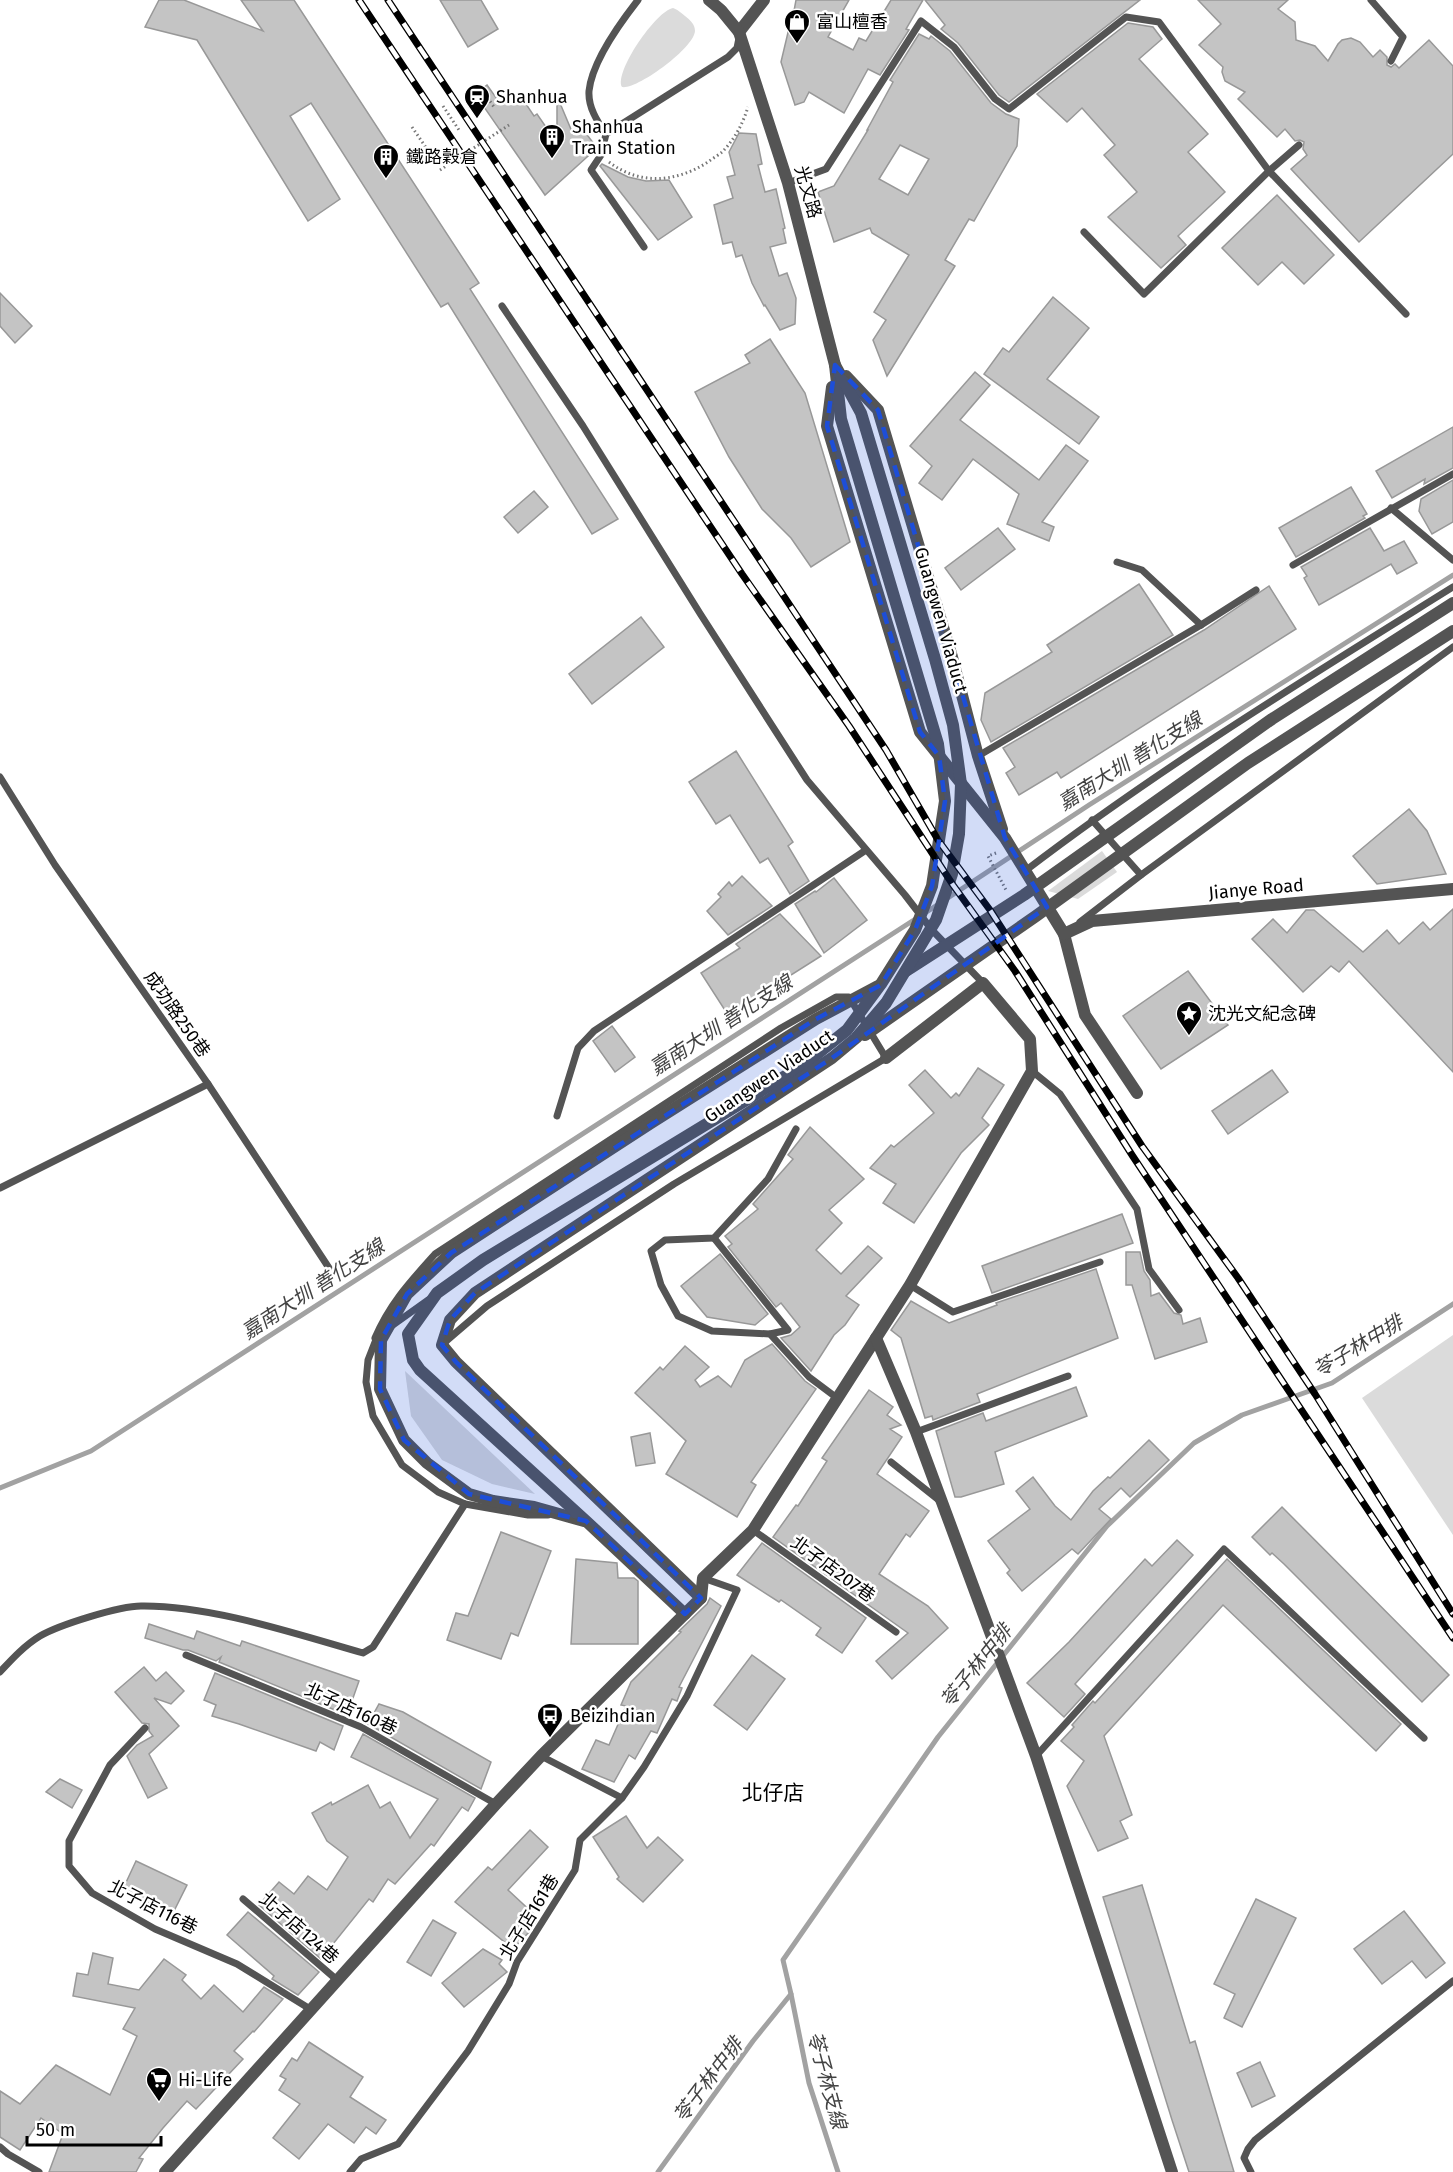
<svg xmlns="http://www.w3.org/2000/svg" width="1453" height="2172" viewBox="0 0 1453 2172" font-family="'Fira Sans','Noto Sans TC',sans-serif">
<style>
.green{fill:#dbdbdb}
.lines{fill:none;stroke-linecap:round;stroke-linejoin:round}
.stream{stroke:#a2a2a2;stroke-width:5}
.building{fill:#c4c4c4;stroke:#989898;stroke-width:1.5;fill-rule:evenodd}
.path{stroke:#767676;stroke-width:3;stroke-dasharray:1.5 3;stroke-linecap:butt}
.service{stroke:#545454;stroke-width:7}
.minor{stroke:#545454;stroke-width:12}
.tertiary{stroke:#545454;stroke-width:12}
.rail-casing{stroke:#000;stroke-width:7}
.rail{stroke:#fff;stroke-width:4.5;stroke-dasharray:14;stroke-linecap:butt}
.marked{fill:#1d4ed8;fill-opacity:0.2;stroke:#1d4ed8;stroke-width:4.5;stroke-dasharray:12 8;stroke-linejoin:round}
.labels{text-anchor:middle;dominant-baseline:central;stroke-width:5;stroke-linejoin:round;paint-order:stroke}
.poi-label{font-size:18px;fill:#000;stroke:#fff;text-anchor:start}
.street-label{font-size:18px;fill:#000;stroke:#fff}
.water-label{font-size:20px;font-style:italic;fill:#434343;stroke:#fff}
.quarter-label{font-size:21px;fill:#000;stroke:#fff}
</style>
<rect width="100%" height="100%" fill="#fff"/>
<!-- green -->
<g class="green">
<path d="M673,8C678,10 680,12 685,16C690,20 695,24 695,31C694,48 637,90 622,87C614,72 656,11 673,8Z"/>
<polygon points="1102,851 1117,872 1078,899 1048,891"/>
<polygon points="1453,1335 1453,1535 1362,1398"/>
<polygon points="405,1371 535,1494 492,1484 442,1460 411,1416"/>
</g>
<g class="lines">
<!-- stream -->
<g class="stream">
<polyline points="925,913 1089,805 1453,575"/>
<polyline points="0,1488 91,1451 917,918"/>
<polyline points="791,1994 809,2083 838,2172"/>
<polyline points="658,2172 753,2041 791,1994 783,1960 938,1737 1107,1526 1194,1443 1242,1415 1332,1383 1453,1304"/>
</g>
</g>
<!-- building -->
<g class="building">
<polygon points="159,0 184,0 263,31 241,0 294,0 479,283 470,289 618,519 592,534 448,303 441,307 311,103 290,116 340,199 308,221 197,40 145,27"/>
<polygon points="440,0 481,0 498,29 468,47"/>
<polygon points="796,0 849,0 828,37 853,50 859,38 866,41 891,0 923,0 906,29 909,30 880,75 868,69 844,113 809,92 804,102 795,105 781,62 790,24 785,20 794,11"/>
<polygon points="925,0 1140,0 1009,102 999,95 958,43 941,29 945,25"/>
<polygon points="1198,0 1288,0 1278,9 1295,22 1296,40 1315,46 1328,61 1338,44 1342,40 1351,38 1360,42 1373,57 1380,50 1387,57 1387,65 1391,67 1395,64 1399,68 1429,40 1453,66 1453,154 1359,242 1291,169 1307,155 1303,149 1304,142 1300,140 1295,141 1285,129 1277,137 1238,99 1245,92 1225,81 1222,72 1223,67 1199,45 1221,24"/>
<polygon points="1128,23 1153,27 1162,39 1139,59 1208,134 1188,152 1225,192 1178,236 1186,245 1161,268 1108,217 1137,192 1104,155 1115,145 1082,108 1067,122 1037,94"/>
<path d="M919,34L929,39L931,36L950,51L991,103L1006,114L1019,119L1017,146L974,221L969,219L945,260L955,266L887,376L873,340L886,320L874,312L909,255L872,233L870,228L834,242L818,192L834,186L868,130H867L893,82L890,80ZM900,145L929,159L908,195L879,179Z"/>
<polygon points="487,85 497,99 509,91 514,99 520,95 534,116 537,114 557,143 557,96 573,134 582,128 597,148 545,195 475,94"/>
<polygon points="739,133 756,134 762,164 758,165 765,192 776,189 785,228 783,229 786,243 770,247 779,276 787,273 796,298 795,324 780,330 765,305 764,306 752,283 742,255 736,257 732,242 723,244 714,205 733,198 727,177 735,175 729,152"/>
<polygon points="602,164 628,177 646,181 669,180 692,217 658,240 600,166"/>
<polygon points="1277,195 1334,255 1304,284 1282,262 1258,285 1222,248"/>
<polygon points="0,293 32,326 15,343 0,326"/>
<polygon points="1053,297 1089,328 1047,379 1099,417 1079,444 984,374 1003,348 1009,352"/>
<polygon points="770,339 805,393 850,542 811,567 791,538 762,509 729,457 695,392 750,363 745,355"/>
<polygon points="975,372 990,385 960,420 1039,480 1066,445 1088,461 1042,522 1054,527 1049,541 1007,524 1019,494 973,459 942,500 919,483 932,466 910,446"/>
<polygon points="1453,427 1453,468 1424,484 1425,479 1392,498 1376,471"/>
<polygon points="1453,480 1453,522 1432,534 1419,511 1421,499"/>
<polygon points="1351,487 1367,514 1363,516 1365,518 1296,557 1279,528"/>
<polygon points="534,491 548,507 518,533 504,517"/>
<polygon points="998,528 1015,549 961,590 945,568"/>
<polygon points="1370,528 1384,551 1404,541 1417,563 1397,574 1391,564 1319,605 1304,578 1307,576 1301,567"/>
<polygon points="1139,584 1173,635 991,742 981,720 985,693 1052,652 1047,645"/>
<polygon points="1269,586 1296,629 1061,778 1057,772 1019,795 1006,773 1015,767 1003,748 1204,630"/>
<polygon points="641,617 664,647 592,704 569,674"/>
<polygon points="736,751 793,842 788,846 809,881 790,894 768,858 760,863 730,815 716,824 689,782"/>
<polygon points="1409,809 1427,831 1446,874 1377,884 1353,856"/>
<polygon points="742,876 772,906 728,935 707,911 721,897 718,894 729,882 732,886"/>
<polygon points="834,878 867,920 824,953 795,904 815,891 816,892"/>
<polygon points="1453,909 1453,1072 1349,961 1339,972 1331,966 1303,992 1252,939 1273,919 1287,933 1306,910 1314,910 1363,952 1387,930 1399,944 1423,922 1430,930"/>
<polygon points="780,914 821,956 728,1015 701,973 740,948 736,944"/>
<polygon points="1188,971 1228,1025 1161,1069 1123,1016"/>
<polygon points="612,1026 635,1057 615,1072 593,1041"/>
<polygon points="978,1068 1004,1085 982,1118 989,1125 961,1153 914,1223 883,1203 896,1184 870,1168 891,1145 894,1147 934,1113 909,1085 925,1070 951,1098 956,1093 959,1096"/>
<polygon points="1272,1070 1288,1092 1228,1134 1212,1111"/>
<polygon points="810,1127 864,1179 829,1210 842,1223 816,1250 841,1274 868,1246 882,1258 846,1296 859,1305 845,1325 834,1335 811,1371 781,1338 791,1335 800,1327 781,1303 776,1307 728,1247 732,1244 725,1236 758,1209 753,1204 793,1159 788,1155"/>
<polygon points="1122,1214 1133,1243 992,1293 982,1266"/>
<polygon points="1126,1252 1140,1252 1144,1271 1150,1280 1151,1296 1159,1293 1174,1313 1181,1315 1183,1324 1200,1318 1207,1342 1155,1359 1132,1285 1126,1285"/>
<polygon points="720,1254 768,1314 755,1325 707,1317 681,1286"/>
<polygon points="1096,1269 1118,1338 977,1394 980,1402 933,1420 932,1416 925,1418 901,1338 891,1330 911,1301 949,1323 997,1305 996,1303"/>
<polygon points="772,1344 805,1381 816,1389 751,1482 756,1485 737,1517 666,1474 686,1441 635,1393 660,1367 663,1370 685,1346 709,1367 695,1380 700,1387 718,1376 731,1387 745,1360"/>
<polygon points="1076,1387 1087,1416 995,1452 1004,1484 961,1497 955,1497 936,1431 983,1413 986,1421"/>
<polygon points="869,1390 893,1407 887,1415 901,1425 890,1429 902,1437 877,1474 929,1511 910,1537 906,1534 879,1574 928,1606 948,1628 892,1679 876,1661 908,1633 773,1537 796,1505 798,1506 827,1461 822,1458"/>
<polygon points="650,1433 655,1463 636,1466 631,1437"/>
<polygon points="1149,1440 1169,1460 1130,1497 1121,1488 1099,1509 1111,1519 1078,1554 1072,1549 1022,1591 1007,1573 1010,1570 988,1541 1030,1509 1016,1491 1033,1477 1055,1506 1071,1520 1093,1491 1108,1477 1110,1478"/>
<polygon points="1282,1507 1449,1675 1422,1702 1284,1564 1272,1553 1270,1555 1252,1537"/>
<polygon points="501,1532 551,1551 518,1636 511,1633 501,1659 447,1640 456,1613 468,1616"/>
<polygon points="1177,1540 1193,1555 1075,1684 1085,1694 1064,1717 1027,1683 1069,1642 1145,1559 1152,1566"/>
<polygon points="762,1543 866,1618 842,1653 816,1635 821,1628 781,1600 779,1602 737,1575"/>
<polygon points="576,1559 617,1563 618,1578 634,1578 638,1581 638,1644 571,1644"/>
<polygon points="1227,1559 1401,1724 1376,1751 1223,1605 1104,1736 1132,1815 1120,1821 1128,1838 1098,1851 1067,1786 1084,1761 1061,1741 1074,1727 1072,1725 1093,1701 1095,1703"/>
<polygon points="710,1598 721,1606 679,1687 682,1688 677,1701 672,1699 657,1733 651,1731 635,1759 629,1755 614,1782 582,1769 596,1740 609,1745 626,1706 621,1705 631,1682 681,1632 679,1631 707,1604"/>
<polygon points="149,1624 194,1639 197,1631 240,1646 242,1641 359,1681 347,1715 219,1662 221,1657 216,1661 188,1650 183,1650 145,1638"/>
<polygon points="752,1655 785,1679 747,1730 714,1705"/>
<polygon points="144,1667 156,1681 166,1672 184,1691 171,1704 154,1698 179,1726 149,1754 167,1788 148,1798 127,1756 137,1745 153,1736 149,1731 149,1724 142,1723 115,1692"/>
<polygon points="215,1673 343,1726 334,1750 320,1742 316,1751 239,1724 212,1716 216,1705 204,1700"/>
<polygon points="379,1704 403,1712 491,1762 481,1789 368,1724"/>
<polygon points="363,1734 475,1798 468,1811 462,1807 434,1846 431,1844 395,1884 388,1879 373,1902 369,1899 321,1959 259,1905 279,1882 294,1894 308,1876 327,1890 348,1857 327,1841 312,1813 331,1802 332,1805 368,1785 380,1808 390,1802 410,1838 438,1799 351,1757"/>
<polygon points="60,1779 82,1790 72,1808 46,1792"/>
<polygon points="626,1816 647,1848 658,1837 683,1860 643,1902 617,1879 619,1877 593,1837"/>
<polygon points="530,1830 548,1847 508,1890 538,1918 530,1931 513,1949 455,1902 488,1867 492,1870"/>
<polygon points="136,1861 187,1885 173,1913 122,1891"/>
<polygon points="1142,1885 1190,2043 1195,2041 1234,2172 1189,2172 1172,2120 1103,1897"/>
<polygon points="1256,1899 1296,1918 1242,2027 1224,2018 1235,1994 1214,1984"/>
<polygon points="1404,1911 1445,1963 1426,1978 1412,1961 1382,1984 1354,1949"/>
<polygon points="248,1912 319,1972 298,1995 272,1979 274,1976 227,1935"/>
<polygon points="433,1920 456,1933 431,1976 407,1962"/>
<polygon points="483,1949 502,1960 499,1964 507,1972 464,2007 442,1983"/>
<polygon points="93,1953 113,1958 108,1984 139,1990 164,1959 186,1975 182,1980 201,1999 214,1985 243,2012 264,1987 283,1999 254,2032 253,2031 234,2051 243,2059 196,2109 187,2101 163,2128 139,2158 143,2159 136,2172 49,2172 63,2134 41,2118 20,2150 0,2137 0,2091 20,2104 56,2065 110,2095 137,2036 123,2029 135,2008 73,1996 77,1973 88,1975"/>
<polygon points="309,2042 363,2077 350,2097 386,2120 376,2134 366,2127 354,2143 328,2124 299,2159 273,2138 300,2104 279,2090 286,2079 280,2076 292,2058 297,2061"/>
<polygon points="1260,2062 1275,2096 1252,2107 1237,2073"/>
</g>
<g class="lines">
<!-- path -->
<g class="path">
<polyline points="485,94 494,107"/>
<polyline points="443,106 459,130"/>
<polyline points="412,127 429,152"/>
<path d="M609,162C640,186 677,182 708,162C713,158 719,155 723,151C735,139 743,123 748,107"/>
<polyline points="440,170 509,125"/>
<polyline points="996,853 988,856 1006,890"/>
</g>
<!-- service -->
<g class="service">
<path d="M638,0C620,23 592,61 589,91C588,107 597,121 606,134L728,57L737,48L739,38"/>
<polyline points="1371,0 1403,37 1391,61"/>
<polyline points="606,134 601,155 591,170 644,247"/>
<polyline points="788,183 826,169 921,21 954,47 995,99 1009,109 1126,17 1159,22 1269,171 1406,314"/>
<polyline points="1084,232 1144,294 1269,171 1299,145"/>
<polyline points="502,306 583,426 701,615 807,780 905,895 932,930 983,983"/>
<polyline points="1391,508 1453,560"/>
<polyline points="1117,562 1142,570 1201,625"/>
<polyline points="1293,565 1453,474"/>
<polyline points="978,756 1201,625 1256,590"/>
<polyline points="0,777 55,865 208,1084 329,1268"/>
<polyline points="1092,820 1141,875"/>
<path d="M1025,871C1161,767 1307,678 1453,587"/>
<polyline points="1080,922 1141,875 1453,647"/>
<polyline points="1032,1071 1060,1094 1137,1209 1149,1269 1179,1310"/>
<polyline points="557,1116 578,1048 594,1031 866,850"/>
<polyline points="796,1129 768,1179 714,1238 665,1240 651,1251 661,1285 678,1316 712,1331 770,1334 809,1377 837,1398"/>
<polyline points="0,1188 208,1084"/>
<polyline points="714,1238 788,1330 770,1334"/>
<polyline points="910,1285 953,1312 1100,1262"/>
<polyline points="393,1325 428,1300"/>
<polyline points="377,1337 368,1360 366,1382 373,1416 402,1465 438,1492 465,1504 528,1515 548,1515"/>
<path d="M375,1338C390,1303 410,1282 435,1254L781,1028L836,997H849L886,1058L674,1184L487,1306L445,1342"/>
<polyline points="916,1432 1068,1376"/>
<polyline points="891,1462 940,1501"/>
<polyline points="753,1530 896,1632"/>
<polyline points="186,1655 361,1727 496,1804"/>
<path d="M0,1672C12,1659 25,1645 40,1636C59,1625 119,1606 141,1606C210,1605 296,1634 363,1653L373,1647L465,1504"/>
<polyline points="145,1728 110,1765 69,1841 69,1866 92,1893 155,1929 237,1964 310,2009"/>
<polyline points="541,1756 622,1798"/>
<polyline points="1036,1756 1224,1549 1424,1738"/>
<polyline points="243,1899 337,1980"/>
<polyline points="0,2147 8,2154 39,2172"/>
<polyline points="350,2172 361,2159 398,2144 468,2051 509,1984 517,1962 575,1870 580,1840 622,1798 644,1767 687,1696 737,1590 703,1578"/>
<polyline points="1251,2172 1244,2158 1248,2149 1255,2140 1453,1981"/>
</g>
<!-- minor -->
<g class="minor">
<polyline points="739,32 764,0"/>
<polyline points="1064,934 1085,1015 1137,1093"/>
<polyline points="701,1598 703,1578 753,1530 910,1285 1032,1071 1030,1039 983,983 886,1058"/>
</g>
<!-- tertiary -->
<g class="tertiary">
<polyline points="846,376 878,410 952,657 978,756 1002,829"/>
<polyline points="832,387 827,426 920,732 1005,838 1064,934 1092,921 1453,889"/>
<polyline points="906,971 1024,895 1272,719 1453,603"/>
<polyline points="865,1035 1036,916 1248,763 1453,631"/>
<polyline points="876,1338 916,1432 1036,1756 1172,2172"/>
<polyline points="584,1521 534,1507 493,1501 469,1494 427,1463 404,1440 380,1389 381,1340 407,1294 451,1253 651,1123 816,1019 878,986"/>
<polyline points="685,1614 586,1521 420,1370 413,1360 408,1334 437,1293 483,1260 802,1066 847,1030 881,984 915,930 932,886 945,801 938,744 841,419 835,365 788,183 739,32 721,10 709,0"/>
<polyline points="165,2172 496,1804 541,1756 701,1598 456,1362 442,1345 450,1320 475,1293 832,1058 856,1038 886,1003 936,920 952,874 959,834 961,784 953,725 935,659 861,413 835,365"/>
</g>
<defs>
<g id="rail">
<polyline points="359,0 742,574 849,726 953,885 1015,971 1132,1155 1453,1638"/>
<polyline points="388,0 886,750 938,840 990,910 1142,1146 1238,1278 1315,1394 1453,1614"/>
</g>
</defs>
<!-- rail casing -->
<use href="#rail" class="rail-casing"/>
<!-- rail -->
<use href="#rail" class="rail"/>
</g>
<!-- marked area -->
<path class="marked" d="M835,365L878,410L1005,838L1047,907L832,1058L475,1293L450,1320L442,1345L456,1362L701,1598L685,1614L586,1521L469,1494L404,1440L380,1389L381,1340L407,1294L451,1253L816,1019L881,985L915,930L932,886L945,801L939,756L920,732L827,426Z"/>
<!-- icons -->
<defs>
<symbol id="shop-pin" viewBox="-11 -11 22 30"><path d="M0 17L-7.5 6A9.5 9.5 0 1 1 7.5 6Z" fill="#000" stroke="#fff"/><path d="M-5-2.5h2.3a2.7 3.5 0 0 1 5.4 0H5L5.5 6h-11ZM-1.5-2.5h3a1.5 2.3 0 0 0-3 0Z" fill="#fff"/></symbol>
<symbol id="station-pin" viewBox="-11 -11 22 30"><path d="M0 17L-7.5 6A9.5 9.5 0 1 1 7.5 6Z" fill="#000" stroke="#fff"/><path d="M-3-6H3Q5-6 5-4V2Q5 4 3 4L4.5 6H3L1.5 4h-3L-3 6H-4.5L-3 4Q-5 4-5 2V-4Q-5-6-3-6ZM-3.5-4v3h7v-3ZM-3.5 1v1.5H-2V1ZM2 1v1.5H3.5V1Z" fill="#fff"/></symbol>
<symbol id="building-pin" viewBox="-11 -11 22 30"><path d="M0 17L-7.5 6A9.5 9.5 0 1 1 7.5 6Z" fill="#000" stroke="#fff"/><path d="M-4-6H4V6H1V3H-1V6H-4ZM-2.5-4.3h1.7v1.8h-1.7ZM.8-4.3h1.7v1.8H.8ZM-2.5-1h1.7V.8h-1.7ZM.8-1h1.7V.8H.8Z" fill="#fff"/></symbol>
<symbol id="sight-pin" viewBox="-11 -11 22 30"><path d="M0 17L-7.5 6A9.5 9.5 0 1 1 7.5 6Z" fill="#000" stroke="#fff"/><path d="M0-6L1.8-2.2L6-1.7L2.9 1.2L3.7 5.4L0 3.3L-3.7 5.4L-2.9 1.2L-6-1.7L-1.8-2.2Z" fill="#fff"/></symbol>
<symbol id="bus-pin" viewBox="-11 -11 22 30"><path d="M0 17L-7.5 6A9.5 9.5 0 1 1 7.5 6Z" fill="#000" stroke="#fff"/><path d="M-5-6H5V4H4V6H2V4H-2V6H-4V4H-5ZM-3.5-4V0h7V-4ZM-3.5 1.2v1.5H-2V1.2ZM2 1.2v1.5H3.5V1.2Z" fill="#fff"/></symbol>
<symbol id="supermarket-pin" viewBox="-11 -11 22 30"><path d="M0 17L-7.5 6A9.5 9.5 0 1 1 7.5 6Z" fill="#000" stroke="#fff"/><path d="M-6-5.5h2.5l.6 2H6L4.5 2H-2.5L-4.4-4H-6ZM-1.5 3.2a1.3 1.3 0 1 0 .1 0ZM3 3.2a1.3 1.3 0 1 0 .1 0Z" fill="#fff"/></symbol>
</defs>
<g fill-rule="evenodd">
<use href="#shop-pin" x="782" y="7" width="30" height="40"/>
<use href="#station-pin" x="462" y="82" width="30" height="40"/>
<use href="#building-pin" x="537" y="122" width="30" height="40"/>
<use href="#building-pin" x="371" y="142" width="30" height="40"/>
<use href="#sight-pin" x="1174" y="999" width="30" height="40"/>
<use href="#bus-pin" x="535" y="1701" width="30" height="40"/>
<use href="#supermarket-pin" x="144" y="2065" width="30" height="40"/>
</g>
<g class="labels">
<!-- poi labels -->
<g class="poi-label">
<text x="816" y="22">富山檀香</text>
<text x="496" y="97">Shanhua</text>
<text x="572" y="127">Shanhua<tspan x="572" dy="21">Train Station</tspan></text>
<text x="406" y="157">鐵路穀倉</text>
<text x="1208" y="1014">沈光文紀念碑</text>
<text x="570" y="1716">Beizihdian</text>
<text x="178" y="2080">Hi-Life</text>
</g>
<!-- street labels -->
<g class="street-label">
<text transform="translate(808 192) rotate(74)">光文路</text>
<text transform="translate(941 620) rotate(74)">Guangwen Viaduct</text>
<text transform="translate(1256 889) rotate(-5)">Jianye Road</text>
<text transform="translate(177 1014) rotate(55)">成功路250巷</text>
<text transform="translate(769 1076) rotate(-34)">Guangwen Viaduct</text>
<text transform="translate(833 1569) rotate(36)">北子店207巷</text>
<text transform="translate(351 1709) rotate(25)">北子店160巷</text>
<text transform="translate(153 1907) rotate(27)">北子店116巷</text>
<text transform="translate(529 1917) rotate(-59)">北子店161巷</text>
<text transform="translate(299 1928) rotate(41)">北子店124巷</text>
</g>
<!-- water labels -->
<g class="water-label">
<text transform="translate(1130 761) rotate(-32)">嘉南大圳 善化支線</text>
<text transform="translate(721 1025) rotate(-33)">嘉南大圳 善化支線</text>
<text transform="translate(313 1289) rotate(-33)">嘉南大圳 善化支線</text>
<text transform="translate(1358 1346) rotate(-31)">苓子林中排</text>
<text transform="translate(976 1666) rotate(-51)">苓子林中排</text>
<text transform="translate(708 2080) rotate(-53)">苓子林中排</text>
<text transform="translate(827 2080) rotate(75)">苓子林支線</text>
</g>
<!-- quarter labels -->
<g class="quarter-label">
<text x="773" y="1793">北仔店</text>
</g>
</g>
<!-- scale -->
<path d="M27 2136v9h134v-9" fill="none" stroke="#000000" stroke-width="3"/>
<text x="36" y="2136" font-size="18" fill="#000000" stroke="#ffffff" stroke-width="4.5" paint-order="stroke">50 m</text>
</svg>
